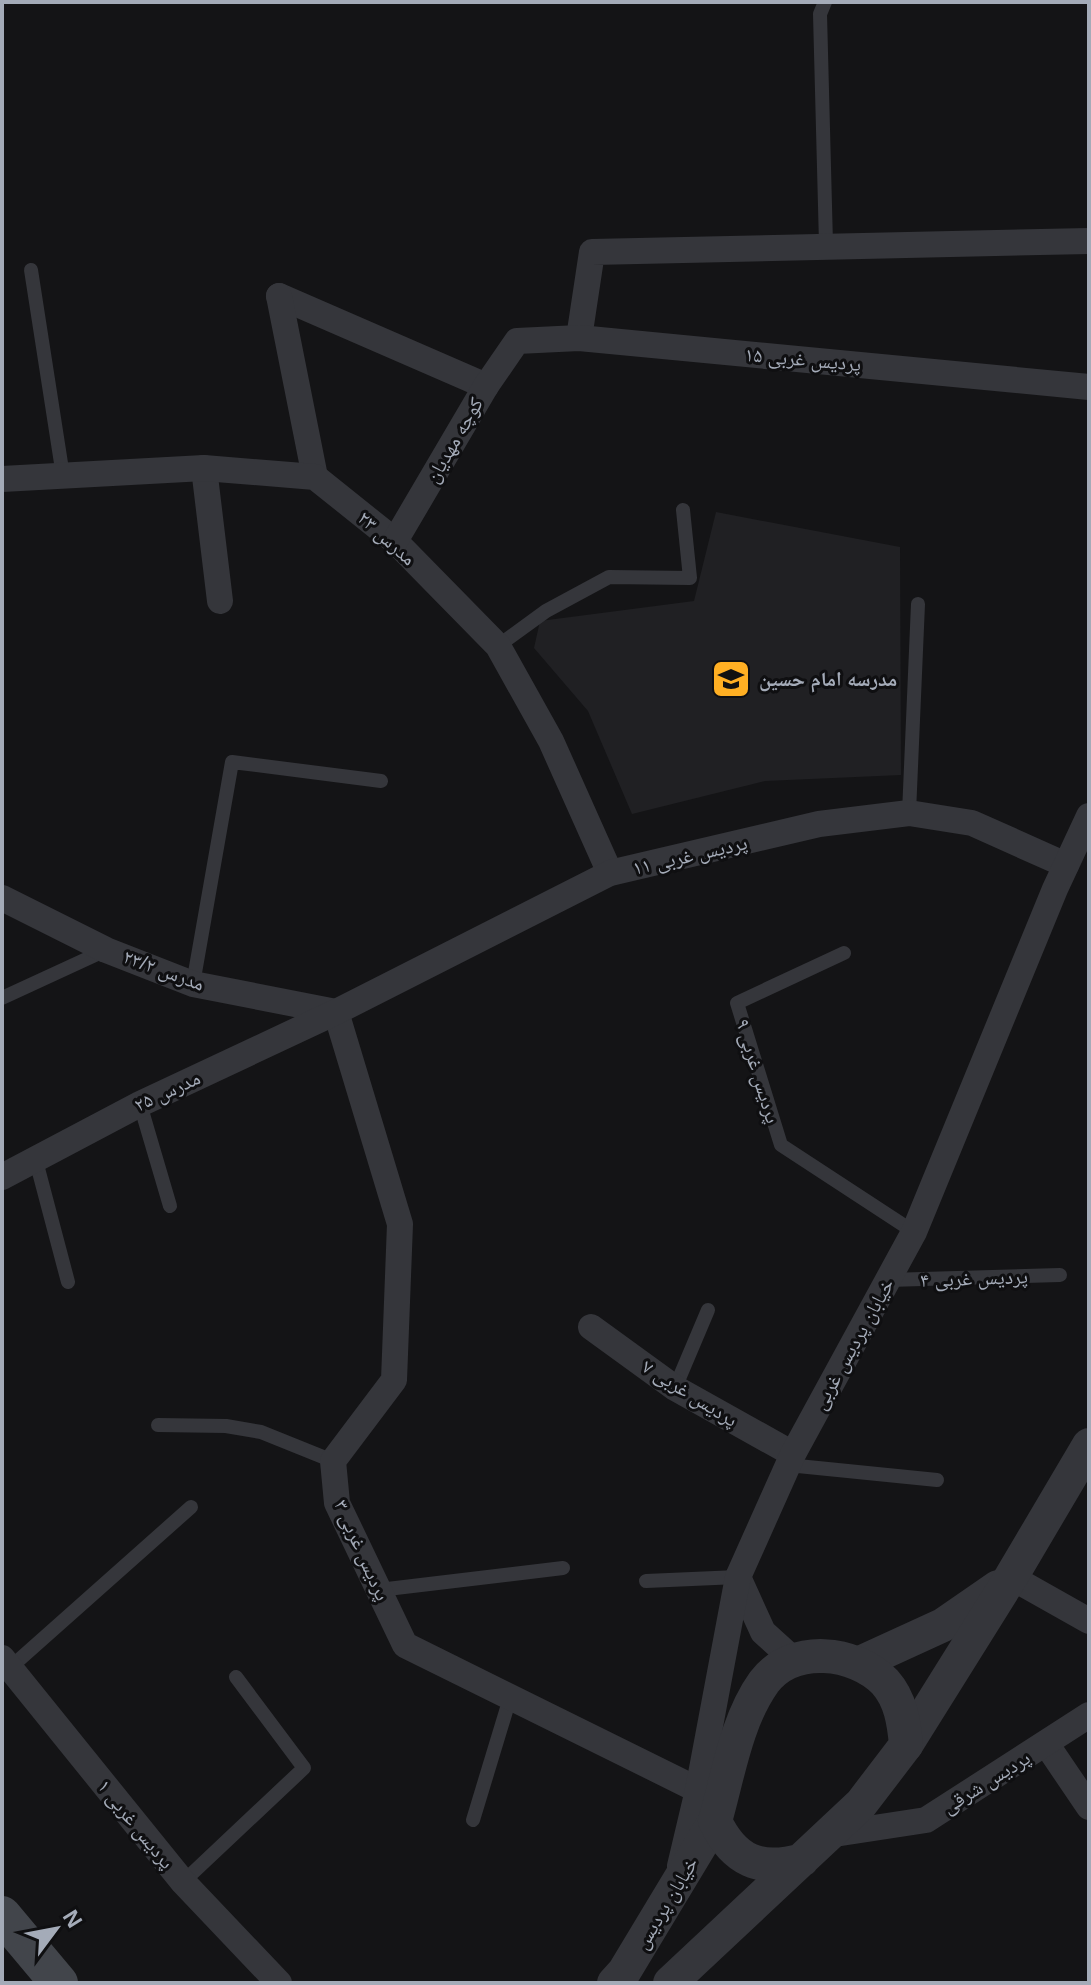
<svg xmlns="http://www.w3.org/2000/svg" width="1091" height="1985" viewBox="0 0 1091 1985" font-family="Arial,'Noto Naskh Arabic',sans-serif">
<style>
.built{fill:#202023}
.lines{fill:none;stroke-linecap:round;stroke-linejoin:round}
.service{stroke:#35363b;stroke-width:14}
.minor{stroke:#35363b;stroke-width:26}
.tertiary{stroke:#35363b;stroke-width:34}
.secondary{stroke:#42454b;stroke-width:38}
.labels{text-anchor:middle;dominant-baseline:central;stroke-width:6;stroke-linejoin:round;paint-order:stroke}
.street-label{font-size:20px;fill:#a4abb8;stroke:#0f0f11}
.poi-label{font-size:20px;font-weight:bold;fill:#a4abb8;stroke:#0f0f11;text-anchor:start}
</style>
<rect width="100%" height="100%" fill="#141416"/>
<!-- built -->
<polygon class="built" points="716,512 900,547 901,775 765,781 632,814 588,711 534,648 540,621 694,601"/>
<g class="lines">
<!-- service -->
<g class="service">
<polyline points="825,2 820,14 826,244"/>
<polyline points="31,270 63,476"/>
<polyline points="498,646 546,611 609,577 690,578 683,510"/>
<polyline points="909,813 918,604"/>
<polyline points="844,953 737,1003 781,1145 914,1232"/>
<polyline points="193,984 232,762 381,781"/>
<polyline points="2,998 106,950"/>
<polyline points="140,1104 170,1206"/>
<polyline points="35,1157 68,1282"/>
<polyline points="888,1280 1060,1275"/>
<polyline points="675,1388 708,1310"/>
<polyline points="158,1425 226,1426 261,1432 333,1461"/>
<polyline points="788,1465 937,1480"/>
<polyline points="646,1581 738,1577"/>
<polyline points="379,1590 563,1568"/>
<polyline points="11,1667 191,1507"/>
<polyline points="473,1820 510,1698"/>
<polyline points="183,1882 304,1768 236,1677"/>
</g>
<!-- minor -->
<g class="minor">
<polyline points="279,296 486,386"/>
<polyline points="279,296 315,477"/>
<polyline points="579,338 592,252 1089,241"/>
<polyline points="204,468 220,601"/>
<polyline points="2,479 204,468 315,477 395,541 498,646 551,741 610,873"/>
<polyline points="395,541 486,386 517,341 579,338 1089,387"/>
<polyline points="2,898 106,950 193,984 336,1012"/>
<polyline points="336,1012 400,1224 394,1380 333,1461 337,1503 405,1645 698,1790"/>
<polyline points="2,1177 140,1104 336,1012 610,873 819,824 909,813 972,823 1066,865"/>
<polyline points="591,1327 675,1388 793,1454"/>
<polyline points="738,1577 763,1632 795,1661"/>
<polyline points="1011,1577 1089,1621"/>
<polyline points="2,1658 183,1882 279,1983"/>
<polyline points="1047,1745 1089,1807"/>
<polyline points="828,1835 926,1820 1089,1715"/>
<polyline points="680,1866 698,1790 738,1577 793,1454 914,1232 1055,889 1089,816"/>
</g>
<!-- tertiary -->
<g class="tertiary">
<polyline points="860,1663 943,1625 998,1587"/>
<polyline points="906,1745 1011,1577 1089,1445"/>
<polyline points="614,1983 624,1972 715,1821"/>
<path d="M670,1983L861,1804L906,1745C904,1723 901,1700 885,1682C855,1651 793,1644 764,1682C736,1721 728,1776 715,1821C734,1861 760,1872 802,1860"/>
</g>
<!-- secondary -->
<polyline class="secondary" points="2,1915 59,1983"/>
</g>
<!-- icons -->
<defs>
<symbol id="school-square" viewBox="-11 -11 22 22"><rect x="-9" y="-9" width="18" height="18" rx="4" fill="#ffaf23" stroke="#0f0f11"/><path d="M0-5L7-2L0 1L-7-2ZM-4 1L0 2.5L4 1V4Q0 6-4 4Z" fill="#111"/></symbol>
</defs>
<g fill-rule="evenodd">
<use href="#school-square" x="709" y="657" width="44" height="44"/>
</g>
<g class="labels">
<!-- street labels -->
<g class="street-label">
<text transform="translate(803 359) rotate(5)">پردیس غربی ۱۵</text>
<text transform="translate(454 440) rotate(-60)">کوچه مهدیان</text>
<text transform="translate(387 538) rotate(42)">مدرس ۲۳</text>
<text transform="translate(690 855) rotate(-13)">پردیس غربی ۱۱</text>
<text transform="translate(164 970) rotate(20)">مدرس ۲۳/۲</text>
<text transform="translate(758 1071) rotate(73)">پردیس غربی ۹</text>
<text transform="translate(167 1091) rotate(-25)">مدرس ۲۵</text>
<text transform="translate(974 1278) rotate(-2)">پردیس غربی ۴</text>
<text transform="translate(853 1344) rotate(-61)">خیابان پردیس غربی</text>
<text transform="translate(690 1393) rotate(32)">پردیس غربی ۷</text>
<text transform="translate(362 1550) rotate(66)">پردیس غربی ۳</text>
<text transform="translate(986 1782) rotate(-32)">پردیس شرقی</text>
<text transform="translate(136 1824) rotate(51)">پردیس غربی ۱</text>
<text transform="translate(666 1903) rotate(-59)">خیابان پردیس</text>
</g>
<!-- poi labels -->
<g class="poi-label">
<text x="759" y="679">مدرسه امام حسین</text>
</g>
</g>
<!-- border -->
<rect width="1091" height="1985" fill="none" stroke="#a4abb8" stroke-width="8"/>
<!-- north arrow -->
<g transform="translate(56 1929) rotate(58)" stroke="#0f0f11" stroke-width="6" paint-order="stroke">
<path d="M0-6L14 30L0 20L-14 30Z" fill="#a4abb8"/>
<text y="-12" font-size="22" font-weight="bold" text-anchor="middle" fill="#a4abb8">N</text>
</g>
</svg>
